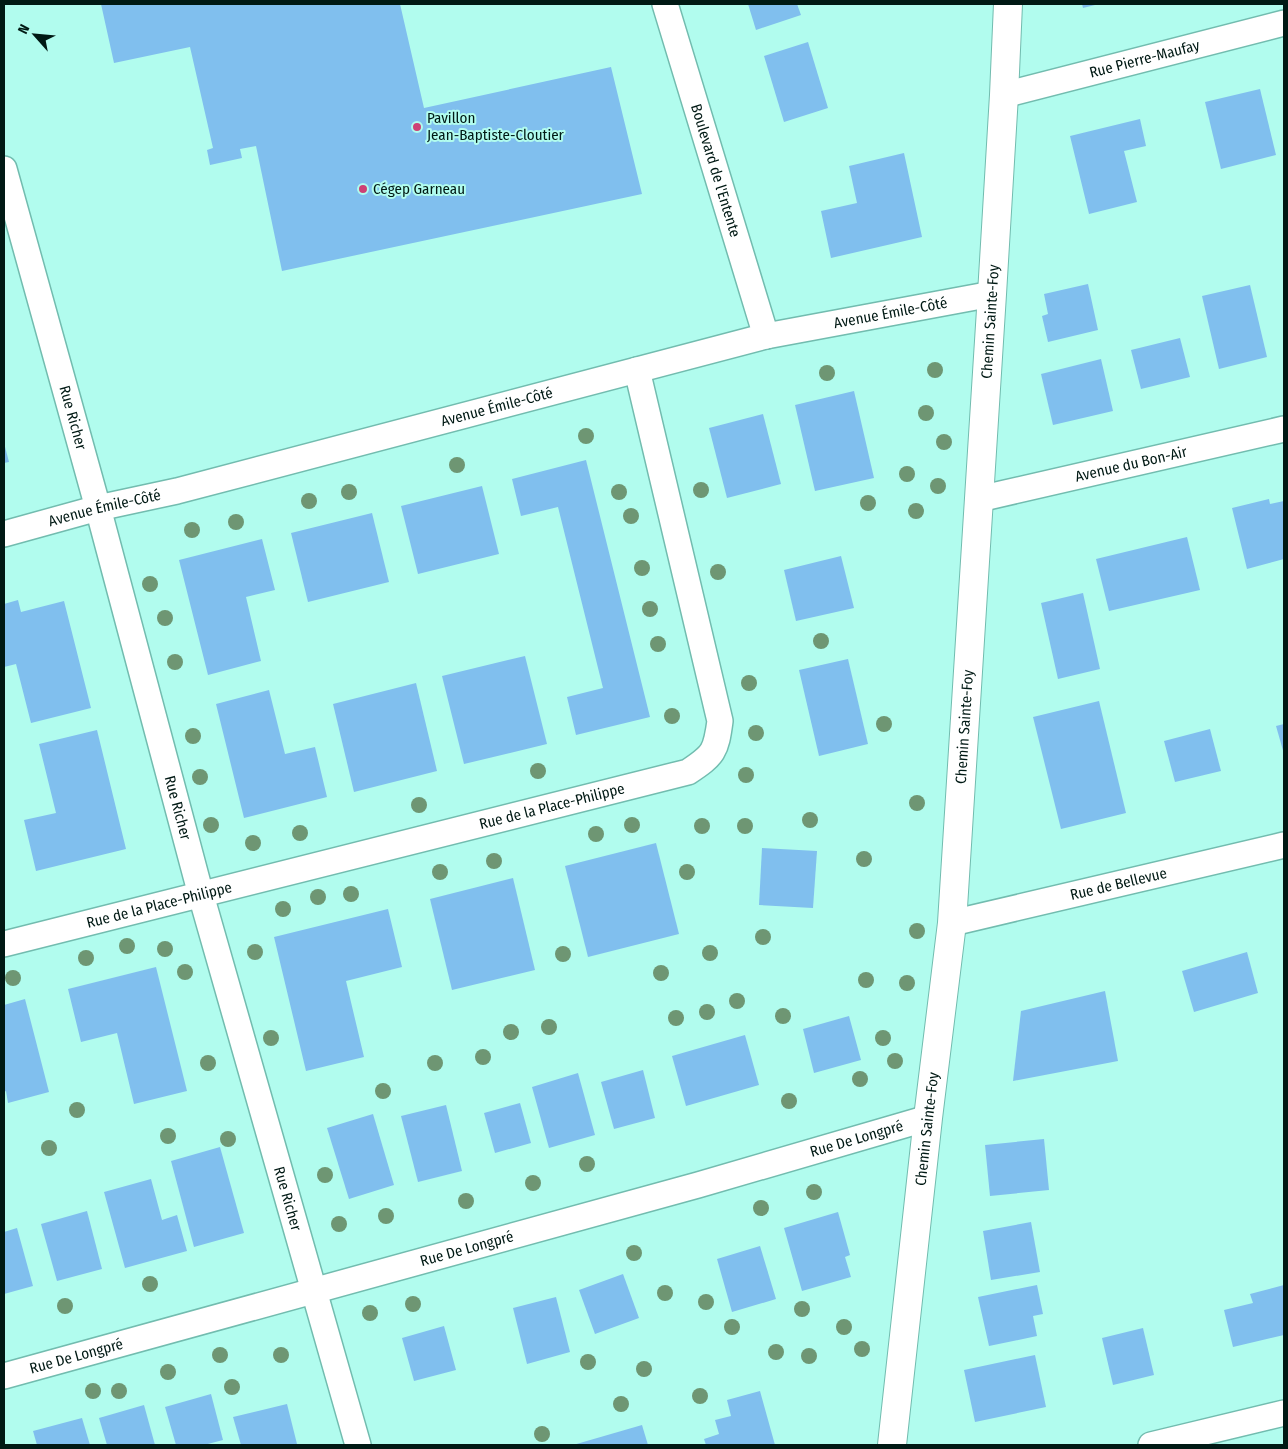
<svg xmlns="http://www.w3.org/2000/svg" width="1288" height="1449" viewBox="0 0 1288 1449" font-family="'Fira Sans Condensed',sans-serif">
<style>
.building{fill:#80bfee}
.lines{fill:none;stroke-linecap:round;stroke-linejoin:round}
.street-casing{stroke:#72bcaf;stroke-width:28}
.secondary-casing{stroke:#72bcaf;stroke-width:30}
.street{stroke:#fff;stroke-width:25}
.secondary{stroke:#fff;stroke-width:28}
.tree{fill:#6e9673}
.poi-dot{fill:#cd4175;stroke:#b1fcee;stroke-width:2}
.labels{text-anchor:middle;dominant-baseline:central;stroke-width:4;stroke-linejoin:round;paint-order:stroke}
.street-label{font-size:15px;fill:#001914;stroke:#b1fcee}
.poi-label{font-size:15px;fill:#001914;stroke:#b1fcee;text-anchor:start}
</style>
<rect width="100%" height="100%" fill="#b1fcee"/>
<!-- building -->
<g class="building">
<polygon points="101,4 400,4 424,108 611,67 642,194 282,271 256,146 240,149 242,158 210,165 207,150 213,148 190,47 114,63"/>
<polygon points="748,4 797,4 801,15 756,30"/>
<polygon points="1082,4 1099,4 1083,8"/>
<polygon points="808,42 828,108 784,122 764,56"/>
<polygon points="1260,89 1276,155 1221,169 1205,102"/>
<polygon points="1140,119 1146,146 1124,151 1137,202 1089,214 1070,136"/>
<polygon points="904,153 922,237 831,258 821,211 857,203 849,166"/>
<polygon points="1088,284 1098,330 1048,342 1042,316 1048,314 1044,294"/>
<polygon points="1250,285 1267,357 1219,369 1202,296"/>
<polygon points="1180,338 1190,377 1141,389 1131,350"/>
<polygon points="1101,359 1113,411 1053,425 1041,374"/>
<polygon points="854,391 874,478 815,491 795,405"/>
<polygon points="763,414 781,484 727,498 709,428"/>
<polygon points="4,443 9,462 4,463"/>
<polygon points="586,460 650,717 576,735 567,697 603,688 558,507 521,516 512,479"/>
<polygon points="482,486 499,554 418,574 401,506"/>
<polygon points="1269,499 1270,504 1284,501 1284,559 1247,569 1232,508"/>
<polygon points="372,513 389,582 308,602 291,533"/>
<polygon points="1187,537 1200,590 1109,611 1096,559"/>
<polygon points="262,539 275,590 246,597 261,661 208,675 179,560"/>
<polygon points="841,556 854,608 796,621 784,570"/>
<polygon points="1083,593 1100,669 1058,679 1041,603"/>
<polygon points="18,600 21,612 64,601 91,708 31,723 16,664 4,667 4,604"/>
<polygon points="525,656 547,744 464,764 442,676"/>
<polygon points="848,659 868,744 819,756 799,670"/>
<polygon points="416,683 437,771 354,792 333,704"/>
<polygon points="269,690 285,754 315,747 327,797 244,818 216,704"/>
<polygon points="1099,701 1126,813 1061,829 1033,717"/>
<polygon points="1284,724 1284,754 1276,726"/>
<polygon points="1210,729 1221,771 1175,782 1164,741"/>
<polygon points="97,730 126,849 36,871 24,820 56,813 39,744"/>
<polygon points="656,843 679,934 588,957 565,866"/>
<polygon points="762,848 817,851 813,908 759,905"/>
<polygon points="513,878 535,970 452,990 430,899"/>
<polygon points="388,909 402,967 346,981 364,1057 306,1071 274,937"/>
<polygon points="1247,952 1258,993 1194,1012 1182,971"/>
<polygon points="156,967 187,1091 134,1104 117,1033 81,1042 68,989"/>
<polygon points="1105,991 1118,1061 1013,1081 1021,1011"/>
<polygon points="25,999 49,1092 8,1103 6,1091 4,1092 4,1005"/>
<polygon points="849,1016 861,1060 814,1073 803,1029"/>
<polygon points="745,1035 759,1085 686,1106 672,1056"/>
<polygon points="643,1070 655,1118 614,1129 601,1082"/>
<polygon points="578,1073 595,1135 549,1148 532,1087"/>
<polygon points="520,1103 531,1143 495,1153 484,1113"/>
<polygon points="446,1105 462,1171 418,1182 401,1116"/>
<polygon points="373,1114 394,1185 349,1199 327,1128"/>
<polygon points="1044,1139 1049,1190 990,1196 985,1145"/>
<polygon points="220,1147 244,1233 194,1247 171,1161"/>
<polygon points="151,1179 162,1220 177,1215 187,1251 125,1268 104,1192"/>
<polygon points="87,1211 102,1269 57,1281 41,1224"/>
<polygon points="838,1212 850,1255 845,1257 851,1277 802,1291 784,1228"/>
<polygon points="1031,1222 1040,1272 991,1280 983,1231"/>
<polygon points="17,1228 33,1286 4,1294 4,1232"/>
<polygon points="760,1246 776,1299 732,1312 717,1259"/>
<polygon points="623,1274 639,1318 595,1334 579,1290"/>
<polygon points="1037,1285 1043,1314 1033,1316 1037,1336 989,1346 978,1297"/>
<polygon points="1284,1285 1284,1335 1233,1347 1224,1310 1253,1303 1250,1294"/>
<polygon points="556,1297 570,1352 527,1364 513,1308"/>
<polygon points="444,1326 456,1370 414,1381 402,1338"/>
<polygon points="1143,1328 1154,1375 1113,1385 1102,1338"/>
<polygon points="1035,1355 1046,1407 975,1422 964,1370"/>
<polygon points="760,1391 775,1445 706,1445 704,1439 719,1434 715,1420 731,1416 727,1400"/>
<polygon points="211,1394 223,1440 204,1445 176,1445 165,1407"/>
<polygon points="287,1404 297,1444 241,1445 233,1417"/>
<polygon points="144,1405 155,1445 107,1445 99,1418"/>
<polygon points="82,1418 90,1445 37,1445 33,1431"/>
<polygon points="642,1425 648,1445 573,1445"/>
</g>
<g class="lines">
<defs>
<g id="street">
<path id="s1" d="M665,4L766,336"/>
<path id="s2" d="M1004,95L1284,23"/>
<path id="s3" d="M4,169L98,508L201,895L358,1445"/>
<path id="s4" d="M979,499L1284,429"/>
<path id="s5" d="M4,534L98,508L177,491L766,336L992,294"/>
<path id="s6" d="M952,923L1284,845"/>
<path id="s7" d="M4,944L688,772C714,755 716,751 720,721L637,370"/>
<path id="s8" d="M4,1376L698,1185L928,1118"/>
<polyline points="1151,1445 1284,1413"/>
</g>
<g id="secondary">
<path id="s9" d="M892,1445L928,1118L952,923L992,294L1004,95L1008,4"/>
</g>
</defs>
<!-- street casing -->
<use href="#street" class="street-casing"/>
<!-- secondary casing -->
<use href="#secondary" class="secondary-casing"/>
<!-- street -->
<use href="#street" class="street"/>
<!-- secondary -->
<use href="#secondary" class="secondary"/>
</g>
<!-- trees -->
<g class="tree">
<circle cx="935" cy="370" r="8"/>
<circle cx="827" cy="373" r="8"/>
<circle cx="926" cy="413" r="8"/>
<circle cx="586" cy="436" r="8"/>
<circle cx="944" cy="442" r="8"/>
<circle cx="457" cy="465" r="8"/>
<circle cx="907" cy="474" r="8"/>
<circle cx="938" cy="486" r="8"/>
<circle cx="701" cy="490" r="8"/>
<circle cx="349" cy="492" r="8"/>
<circle cx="619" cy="492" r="8"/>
<circle cx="309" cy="501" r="8"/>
<circle cx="868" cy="503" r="8"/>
<circle cx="916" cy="511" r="8"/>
<circle cx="631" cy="516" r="8"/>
<circle cx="236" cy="522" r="8"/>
<circle cx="192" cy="530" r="8"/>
<circle cx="642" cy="568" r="8"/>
<circle cx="718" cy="572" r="8"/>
<circle cx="150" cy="584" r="8"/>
<circle cx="650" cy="609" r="8"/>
<circle cx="165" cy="618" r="8"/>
<circle cx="821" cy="641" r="8"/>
<circle cx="658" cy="644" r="8"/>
<circle cx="175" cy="662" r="8"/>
<circle cx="749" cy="683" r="8"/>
<circle cx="672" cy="716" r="8"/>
<circle cx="884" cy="724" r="8"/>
<circle cx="756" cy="733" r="8"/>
<circle cx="193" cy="736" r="8"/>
<circle cx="538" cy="771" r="8"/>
<circle cx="746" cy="775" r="8"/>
<circle cx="200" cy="777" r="8"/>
<circle cx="917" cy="803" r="8"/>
<circle cx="419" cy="805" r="8"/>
<circle cx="810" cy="820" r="8"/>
<circle cx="211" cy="825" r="8"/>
<circle cx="632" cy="825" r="8"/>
<circle cx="702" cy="826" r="8"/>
<circle cx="745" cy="826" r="8"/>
<circle cx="300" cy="833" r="8"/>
<circle cx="596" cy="834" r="8"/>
<circle cx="253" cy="843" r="8"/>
<circle cx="864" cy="859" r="8"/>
<circle cx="494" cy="861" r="8"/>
<circle cx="440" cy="872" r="8"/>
<circle cx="687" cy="872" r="8"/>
<circle cx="351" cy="894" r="8"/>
<circle cx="318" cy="897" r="8"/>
<circle cx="283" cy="909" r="8"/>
<circle cx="917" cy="931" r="8"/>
<circle cx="763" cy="937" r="8"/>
<circle cx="127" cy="946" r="8"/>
<circle cx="165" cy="949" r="8"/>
<circle cx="255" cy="952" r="8"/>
<circle cx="710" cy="953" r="8"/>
<circle cx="563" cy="954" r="8"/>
<circle cx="86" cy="958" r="8"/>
<circle cx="185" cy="972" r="8"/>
<circle cx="661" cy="973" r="8"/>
<circle cx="13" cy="978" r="8"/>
<circle cx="866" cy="980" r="8"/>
<circle cx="907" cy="983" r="8"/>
<circle cx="737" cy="1001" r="8"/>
<circle cx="707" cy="1012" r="8"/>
<circle cx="783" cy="1016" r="8"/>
<circle cx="676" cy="1018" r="8"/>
<circle cx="549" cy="1027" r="8"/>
<circle cx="511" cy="1032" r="8"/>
<circle cx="271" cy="1038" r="8"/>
<circle cx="883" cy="1038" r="8"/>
<circle cx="483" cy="1057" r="8"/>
<circle cx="895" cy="1061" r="8"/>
<circle cx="208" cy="1063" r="8"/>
<circle cx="435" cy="1063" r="8"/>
<circle cx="860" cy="1079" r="8"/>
<circle cx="383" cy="1091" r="8"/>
<circle cx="789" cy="1101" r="8"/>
<circle cx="77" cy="1110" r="8"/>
<circle cx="168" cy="1136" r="8"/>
<circle cx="228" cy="1139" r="8"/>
<circle cx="49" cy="1148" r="8"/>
<circle cx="587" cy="1164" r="8"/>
<circle cx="325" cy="1175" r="8"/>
<circle cx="533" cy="1183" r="8"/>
<circle cx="814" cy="1192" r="8"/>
<circle cx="466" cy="1201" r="8"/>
<circle cx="761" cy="1208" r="8"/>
<circle cx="386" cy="1216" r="8"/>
<circle cx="339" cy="1224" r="8"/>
<circle cx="634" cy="1253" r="8"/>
<circle cx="150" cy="1284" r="8"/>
<circle cx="665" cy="1293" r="8"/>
<circle cx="706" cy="1302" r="8"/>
<circle cx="413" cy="1304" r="8"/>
<circle cx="65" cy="1306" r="8"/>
<circle cx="802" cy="1309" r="8"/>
<circle cx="370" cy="1313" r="8"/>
<circle cx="732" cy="1327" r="8"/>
<circle cx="844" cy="1327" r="8"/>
<circle cx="862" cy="1349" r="8"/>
<circle cx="776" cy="1352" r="8"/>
<circle cx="220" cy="1355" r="8"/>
<circle cx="281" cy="1355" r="8"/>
<circle cx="809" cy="1356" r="8"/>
<circle cx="588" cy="1362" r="8"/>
<circle cx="644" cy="1369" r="8"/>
<circle cx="168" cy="1372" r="8"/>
<circle cx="232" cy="1387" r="8"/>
<circle cx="93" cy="1391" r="8"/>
<circle cx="119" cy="1391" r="8"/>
<circle cx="700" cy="1396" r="8"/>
<circle cx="621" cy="1404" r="8"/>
<circle cx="542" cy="1434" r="8"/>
</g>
<!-- markers -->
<g class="poi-dot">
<circle cx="417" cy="127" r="5"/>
<circle cx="363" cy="189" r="5"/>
</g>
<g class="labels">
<!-- street labels -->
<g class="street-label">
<text stroke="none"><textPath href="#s2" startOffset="145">Rue Pierre-Maufay</textPath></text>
<text stroke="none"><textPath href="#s1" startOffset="174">Boulevard de l'Entente</textPath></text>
<text stroke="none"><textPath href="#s5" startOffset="914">Avenue Émile-Côté</textPath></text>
<text stroke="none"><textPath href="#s9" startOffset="1128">Chemin Sainte-Foy</textPath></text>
<text stroke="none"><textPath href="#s5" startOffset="509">Avenue Émile-Côté</textPath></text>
<text stroke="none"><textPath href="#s3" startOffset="258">Rue Richer</textPath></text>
<text stroke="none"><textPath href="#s4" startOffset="156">Avenue du Bon-Air</textPath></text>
<text stroke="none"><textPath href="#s5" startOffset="104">Avenue Émile-Côté</textPath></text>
<text stroke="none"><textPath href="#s9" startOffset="722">Chemin Sainte-Foy</textPath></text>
<text stroke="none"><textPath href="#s7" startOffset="565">Rue de la Place-Philippe</textPath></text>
<text stroke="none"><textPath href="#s3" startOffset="662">Rue Richer</textPath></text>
<text stroke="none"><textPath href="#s6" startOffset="171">Rue de Bellevue</textPath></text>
<text stroke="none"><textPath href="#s7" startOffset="160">Rue de la Place-Philippe</textPath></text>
<text stroke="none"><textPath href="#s9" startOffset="318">Chemin Sainte-Foy</textPath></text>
<text stroke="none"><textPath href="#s8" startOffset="885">Rue De Longpré</textPath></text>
<text stroke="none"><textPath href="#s3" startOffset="1068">Rue Richer</textPath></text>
<text stroke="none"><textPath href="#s8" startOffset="480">Rue De Longpré</textPath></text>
<text stroke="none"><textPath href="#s8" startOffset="75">Rue De Longpré</textPath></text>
</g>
<!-- poi labels -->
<g class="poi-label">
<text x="427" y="118">Pavillon<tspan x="427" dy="17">Jean-Baptiste-Cloutier</tspan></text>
<text x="373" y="189">Cégep Garneau</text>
</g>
</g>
<!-- border -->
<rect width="1288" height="1449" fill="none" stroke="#001914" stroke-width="10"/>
<!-- north arrow -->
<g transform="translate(35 35) rotate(297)" stroke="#b1fcee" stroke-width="4" paint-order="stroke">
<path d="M0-4L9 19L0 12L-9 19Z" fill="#001914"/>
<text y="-8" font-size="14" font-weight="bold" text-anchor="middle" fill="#001914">N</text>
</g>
</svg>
